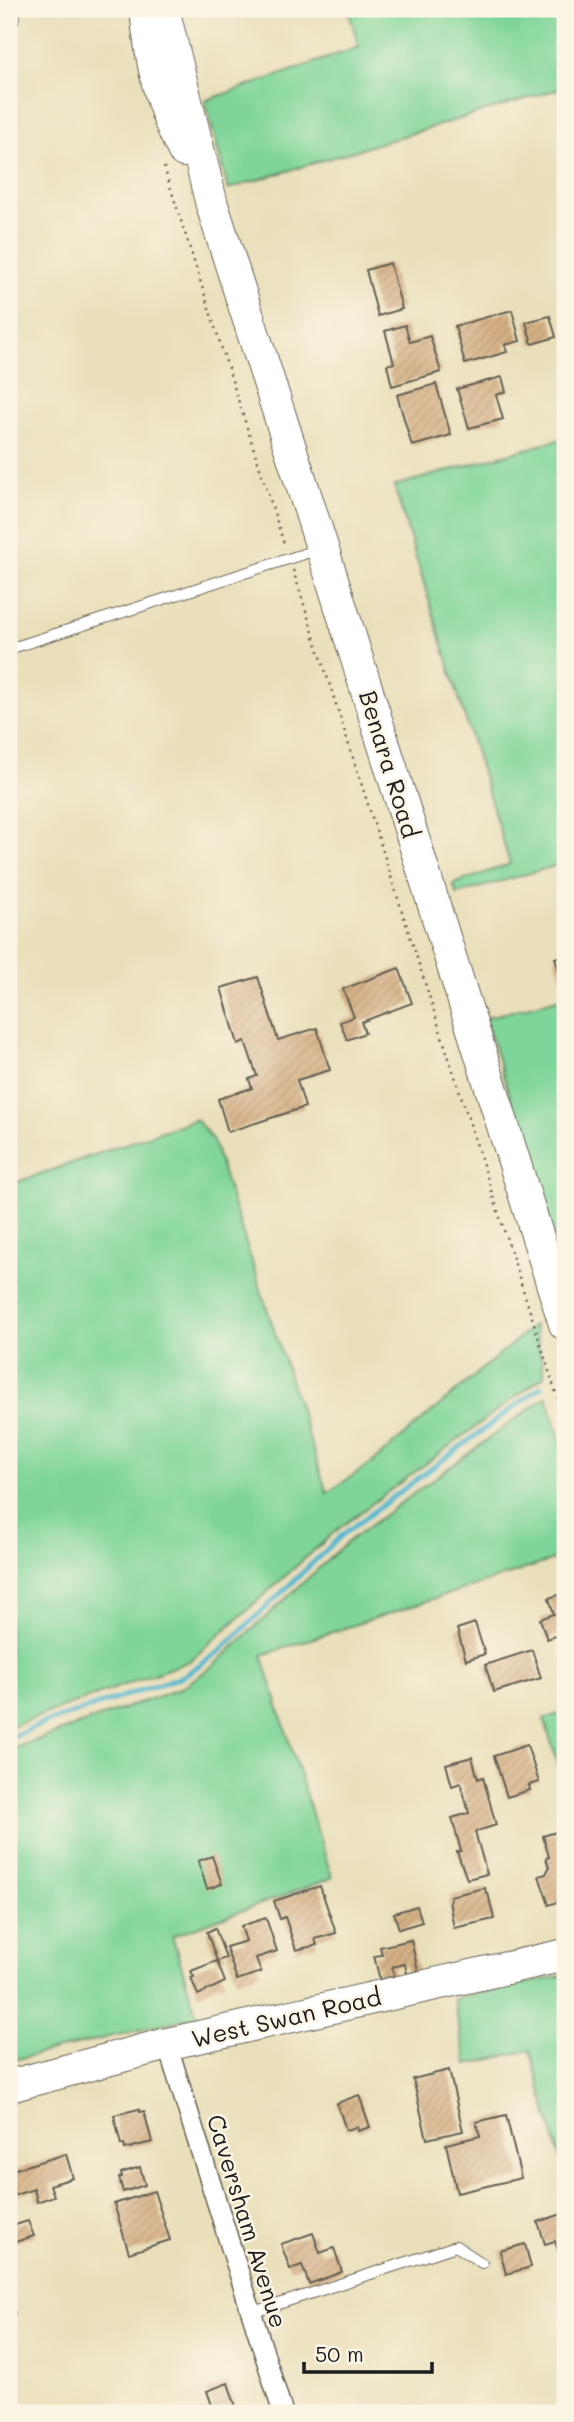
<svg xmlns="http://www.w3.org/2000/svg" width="574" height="2422" viewBox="0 0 574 2422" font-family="Mali,sans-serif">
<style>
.grass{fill:#7fd599;stroke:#4e785a;stroke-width:2}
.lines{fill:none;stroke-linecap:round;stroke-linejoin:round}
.stream{stroke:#52b7d0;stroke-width:5}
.building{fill:url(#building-hatch)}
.service-casing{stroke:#646053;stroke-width:12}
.minor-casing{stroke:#646053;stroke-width:22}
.primary-casing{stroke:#646053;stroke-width:34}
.path{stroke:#646053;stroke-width:2.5;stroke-dasharray:2 5;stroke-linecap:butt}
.service{stroke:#fff;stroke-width:10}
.minor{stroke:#fff;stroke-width:19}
.primary{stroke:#fff;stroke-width:32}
.labels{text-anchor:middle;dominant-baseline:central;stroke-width:5;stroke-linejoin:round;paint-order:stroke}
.street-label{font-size:24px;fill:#1c1c1c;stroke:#fcf5e5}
</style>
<defs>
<pattern id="building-hatch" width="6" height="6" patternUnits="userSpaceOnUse" patternTransform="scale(1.75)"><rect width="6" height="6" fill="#d5b085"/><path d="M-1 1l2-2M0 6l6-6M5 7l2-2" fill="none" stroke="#b69772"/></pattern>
</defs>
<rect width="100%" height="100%" fill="#fcf5e5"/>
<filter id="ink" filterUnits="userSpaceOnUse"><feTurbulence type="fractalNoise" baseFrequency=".0143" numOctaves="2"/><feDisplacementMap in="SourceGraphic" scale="14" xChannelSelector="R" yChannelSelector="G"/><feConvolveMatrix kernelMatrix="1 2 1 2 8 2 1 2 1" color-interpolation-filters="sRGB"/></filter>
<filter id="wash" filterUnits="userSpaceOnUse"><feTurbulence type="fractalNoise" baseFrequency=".00686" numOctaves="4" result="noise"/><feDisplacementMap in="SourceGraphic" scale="28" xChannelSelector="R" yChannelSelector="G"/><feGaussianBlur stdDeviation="1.57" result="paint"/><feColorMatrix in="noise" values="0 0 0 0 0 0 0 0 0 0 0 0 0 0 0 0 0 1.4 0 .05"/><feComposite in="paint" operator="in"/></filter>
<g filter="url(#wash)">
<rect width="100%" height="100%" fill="#e9dfba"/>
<!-- grass -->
<g class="grass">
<polygon points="348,9 565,9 565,87 228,189 205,101 359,47"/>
<polygon points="565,438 565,863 457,894 453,884 510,864 394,486"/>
<polygon points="565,997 565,1271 485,1018"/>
<polygon points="196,1119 212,1139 327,1493 373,1462 534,1325 545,1375 338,1529 190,1661 9,1727 9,1185"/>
<polygon points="547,1396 565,1456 565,1556 262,1655 332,1878 172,1936 197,2016 9,2061 9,1750 181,1688 213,1666 346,1543"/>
<polygon points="565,1712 565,1786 544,1719"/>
<polygon points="565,1975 565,2157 560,2158 530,2050 467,2065 453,1999"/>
</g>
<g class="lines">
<!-- stream -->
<polyline class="stream" points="9,1738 42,1724 183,1676 219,1652 342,1535 541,1387"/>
</g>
<g id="blocks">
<!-- building -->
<g class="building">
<polygon points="390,263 402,309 378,316 366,270"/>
<polygon points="512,310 520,341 505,345 507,352 465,364 455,326"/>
<polygon points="550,316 556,337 532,344 526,322"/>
<polygon points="405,325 410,342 430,336 441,372 392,386 387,365 394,363 385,331"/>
<polygon points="502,377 506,392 496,395 503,419 469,428 457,389"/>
<polygon points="436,384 451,435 412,446 397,395"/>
<polygon points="565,955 565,979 562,980 555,958"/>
<polygon points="399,968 412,1003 361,1022 365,1033 347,1040 340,1022 354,1017 343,989"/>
<polygon points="258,977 278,1040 317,1028 330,1070 297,1080 305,1107 228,1132 218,1099 252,1088 249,1079 257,1076 245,1041 238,1044 221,988"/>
<polygon points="565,1593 565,1633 547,1639 540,1619 554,1614 549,1598"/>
<polygon points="475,1623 485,1654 466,1660 457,1629"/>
<polygon points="532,1650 541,1678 494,1692 485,1665"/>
<polygon points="527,1745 539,1782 529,1785 530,1790 507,1797 494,1756"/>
<polygon points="472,1757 478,1779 483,1777 496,1825 475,1832 487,1874 467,1879 457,1852 461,1851 452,1818 469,1813 461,1783 452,1786 446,1764"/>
<polygon points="556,1832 558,1841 565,1839 565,1899 549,1905 539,1876 546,1874 549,1868 546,1858 549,1857 543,1836"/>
<polygon points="212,1856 222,1884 207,1889 198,1861"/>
<polygon points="320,1886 336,1933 315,1939 317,1945 296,1950 285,1917 280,1919 274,1901"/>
<polygon points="485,1888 486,1893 488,1893 494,1919 454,1928 449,1901 451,1900 450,1896"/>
<polygon points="417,1906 422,1922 399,1929 394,1913"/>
<polygon points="266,1918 277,1951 256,1958 261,1972 237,1980 226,1947 246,1941 241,1926"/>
<polygon points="215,1928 226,1958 217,1961 225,1982 198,1995 191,1978 194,1977 191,1971 217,1961 207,1932"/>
<polygon points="411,1940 418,1971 407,1974 405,1964 392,1967 394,1976 380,1980 374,1956 382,1955 380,1947"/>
<polygon points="449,2070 463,2131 427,2139 413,2079"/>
<polygon points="359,2095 370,2127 358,2131 357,2127 346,2130 337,2103"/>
<polygon points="139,2109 140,2112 144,2111 152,2142 125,2149 124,2144 121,2145 114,2115"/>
<polygon points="506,2115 521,2178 457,2193 446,2144 480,2136 476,2122"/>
<polygon points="66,2154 73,2178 50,2185 54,2196 37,2202 34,2189 9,2197 9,2171"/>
<polygon points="140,2167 145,2185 123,2192 119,2178 122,2177 121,2173"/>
<polygon points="154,2191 170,2240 129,2253 114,2204"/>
<polygon points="565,2213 565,2273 555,2241 545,2244 538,2222"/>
<polygon points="28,2221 34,2236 12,2243 9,2227"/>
<polygon points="313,2233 320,2253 334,2248 342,2272 309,2284 302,2265 290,2269 281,2244"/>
<polygon points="525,2244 531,2267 506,2274 500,2251"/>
<polygon points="9,2296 15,2314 9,2316"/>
<polygon points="228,2383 238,2413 198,2413 213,2408 207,2391"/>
</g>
</g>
</g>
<g filter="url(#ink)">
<use href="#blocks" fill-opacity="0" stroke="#646053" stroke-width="2"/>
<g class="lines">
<defs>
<g id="service">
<polyline points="9,28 12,24 16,9"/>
<polyline points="9,649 319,549"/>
<polyline points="251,2313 456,2246 482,2263"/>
</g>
<polyline id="minor" points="167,2044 283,2413"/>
<g id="primary">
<polyline points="163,9 212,205 322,547 565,1324"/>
<path d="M146,10C151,60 160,107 184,151"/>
<polyline points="9,2086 167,2044 565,1955"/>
</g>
</defs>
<!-- service casing -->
<use href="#service" class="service-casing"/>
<!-- minor casing -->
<use href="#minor" class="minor-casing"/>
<!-- primary casing -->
<use href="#primary" class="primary-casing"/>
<!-- path -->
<g class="path">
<polyline points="164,167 285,547"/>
<polyline points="293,570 565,1421"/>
</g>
<!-- service -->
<use href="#service" class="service"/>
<!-- minor -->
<use href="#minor" class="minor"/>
<!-- primary -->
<use href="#primary" class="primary"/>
</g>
</g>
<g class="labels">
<!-- street labels -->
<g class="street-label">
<text transform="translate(390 764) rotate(73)">Benara Road</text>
<text transform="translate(286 2017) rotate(-13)">West Swan Road</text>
<text transform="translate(248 2221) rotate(73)">Caversham Avenue</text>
</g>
</g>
<!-- margin -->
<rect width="574" height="2422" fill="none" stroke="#fcf5e5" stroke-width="35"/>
<!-- scale -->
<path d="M304 2362v10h128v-10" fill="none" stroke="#1c1c1c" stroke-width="3.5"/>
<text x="315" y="2362" font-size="21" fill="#1c1c1c" stroke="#fcf5e5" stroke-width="5" paint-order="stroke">50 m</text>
</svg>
